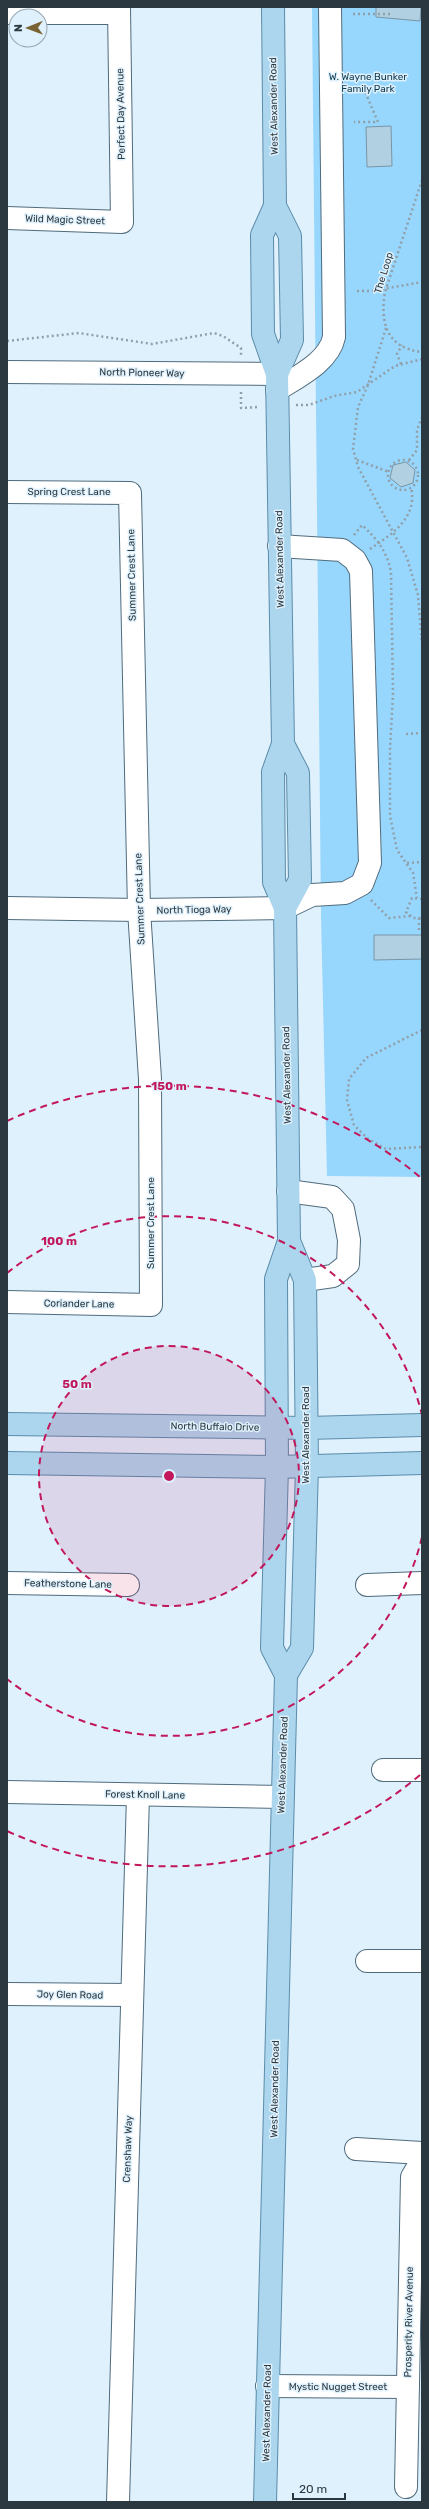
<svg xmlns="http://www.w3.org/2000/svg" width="429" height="2509" viewBox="0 0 429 2509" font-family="Rubik,sans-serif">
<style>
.green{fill:#98d7fd}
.building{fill:#b1d0e2;stroke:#7895a6}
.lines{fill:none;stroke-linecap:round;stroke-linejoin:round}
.minor-casing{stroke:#506b7c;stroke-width:24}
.major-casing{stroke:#5b8caa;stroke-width:24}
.path{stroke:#909fa9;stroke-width:2.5;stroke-dasharray:2 3;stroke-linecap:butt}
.minor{stroke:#fff;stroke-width:22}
.major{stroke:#acd6ee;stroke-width:22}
.ring{fill:none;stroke:#c2185b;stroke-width:2;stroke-dasharray:7 5}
.labels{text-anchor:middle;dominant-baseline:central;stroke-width:3;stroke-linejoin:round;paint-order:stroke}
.park-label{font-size:10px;fill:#0e384d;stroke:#dff1fd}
.street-label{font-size:10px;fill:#2c383f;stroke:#dff1fd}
.centre{fill:#c2185b;stroke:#dff1fd;stroke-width:2}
.ring-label{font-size:12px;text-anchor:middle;font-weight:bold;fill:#c2185b;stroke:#dff1fd;stroke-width:3;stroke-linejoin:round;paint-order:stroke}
</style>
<rect width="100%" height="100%" fill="#dff1fd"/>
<!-- green -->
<polygon class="green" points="312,7 422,7 422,1177 327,1176 321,916"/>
<!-- building -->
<g class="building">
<polygon points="376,7 421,7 420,21 376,17"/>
<polygon points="391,126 392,166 367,167 366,127"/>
<polygon points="406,462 415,470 413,483 401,487 390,478 393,465"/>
<polygon points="374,935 422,935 422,959 374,960"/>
</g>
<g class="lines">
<defs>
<g id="minor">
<polyline points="7,13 119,13"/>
<polyline points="7,218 122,222 119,7"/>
<polyline points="7,372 277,374"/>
<path d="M277,390C297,377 329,362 334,337L330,7"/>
<polyline points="7,492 130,493 139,910 150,1079 151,1305 7,1302"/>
<polyline points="7,908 139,910 285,908 312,895 345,893 362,884 370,863 361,571 355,560 342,550 279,546"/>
<polyline points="288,1191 332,1197 343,1209 349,1240 348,1264 333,1276 305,1280"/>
<polyline points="7,1583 128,1585"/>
<polyline points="367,1585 422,1583"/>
<polyline points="383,1770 422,1770"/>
<polyline points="7,1792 282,1797"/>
<polyline points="367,1961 422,1961"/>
<polyline points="7,1994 132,1995"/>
<polyline points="356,2149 422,2153"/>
<polyline points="267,2386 408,2387"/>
<polyline points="406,2487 412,2177 422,2160"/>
<polyline points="118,2502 138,1795"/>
</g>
<g id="major">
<polyline points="275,206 290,236 292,340 277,374"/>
<polyline points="283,744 298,773 300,880 285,908"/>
<polyline points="7,1424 307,1428 422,1425"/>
<polyline points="7,1463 277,1467 422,1463"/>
<polyline points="286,1675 302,1648 307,1466 305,1280 289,1241"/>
<polyline points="265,2502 286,1675 272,1648 277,1467 276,1279 289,1241 285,908 274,882 273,772 283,744 277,374 263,334 262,235 275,206 273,7"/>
</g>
</defs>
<!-- minor casing -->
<use href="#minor" class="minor-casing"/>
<!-- major casing -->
<use href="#major" class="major-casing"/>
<!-- path -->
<g class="path">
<polyline points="353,14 393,14"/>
<polyline points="354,88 363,87 378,122 354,122"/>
<path d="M422,180L385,292C380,322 386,348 422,352"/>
<polyline points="357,291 372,291 422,282"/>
<polyline points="386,328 368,385 358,407 353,449 358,467 407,558 418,595 422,644"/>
<polyline points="7,341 79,333 152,344 214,333 223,336 241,348 241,355"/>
<polyline points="401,364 397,354 402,345"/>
<polyline points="241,392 241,408 259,407"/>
<polyline points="296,405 309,405 334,396 357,392 395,366 422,359"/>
<polyline points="357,460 389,472"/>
<polyline points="409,460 417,450 417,430 422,417"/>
<circle cx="403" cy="475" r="15"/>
<path d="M354,535L362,525C377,539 387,551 391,572L393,694L390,749V816L397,850L413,873L417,898"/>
<path d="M370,549C392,534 418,518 411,487"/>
<polyline points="406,734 422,733"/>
<polyline points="407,863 422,862"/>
<polyline points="422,899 412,898 406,912 413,918 422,918"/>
<polyline points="371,900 389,918 410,916"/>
<polyline points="419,918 419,931"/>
<polyline points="422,1030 366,1058 349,1079 347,1100 354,1125 367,1138 386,1149 422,1147"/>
</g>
<!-- minor -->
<use href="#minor" class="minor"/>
<!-- major -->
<use href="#major" class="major"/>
</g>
<!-- distance rings -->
<circle cx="169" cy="1476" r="130" fill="#c2185b" fill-opacity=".12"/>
<g class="ring">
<circle cx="169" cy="1476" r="130"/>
<path d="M422 1537A260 260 0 0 1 7 1679M7 1273A260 260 0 0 1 422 1415"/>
<path d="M420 1775A390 390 0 0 1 7 1831M7 1121A390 390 0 0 1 420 1177"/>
</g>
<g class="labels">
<!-- park labels -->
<g class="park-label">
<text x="368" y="77">W. Wayne Bunker<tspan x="368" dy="12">Family Park</tspan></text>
</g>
<!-- street labels -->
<g class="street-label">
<text transform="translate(274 106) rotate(-91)">West Alexander Road</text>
<text transform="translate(121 114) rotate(-91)">Perfect Day Avenue</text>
<text transform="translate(65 220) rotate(2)">Wild Magic Street</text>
<text transform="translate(384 273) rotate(-73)">The Loop</text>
<text transform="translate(142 373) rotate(1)">North Pioneer Way</text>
<text x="69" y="492">Spring Crest Lane</text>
<text transform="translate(280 559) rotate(-91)">West Alexander Road</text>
<text transform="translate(132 575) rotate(-91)">Summer Crest Lane</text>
<text transform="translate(140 899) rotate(-92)">Summer Crest Lane</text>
<text transform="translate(194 910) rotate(-1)">North Tioga Way</text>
<text transform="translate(287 1075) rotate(-91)">West Alexander Road</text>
<text transform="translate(151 1223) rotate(-90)">Summer Crest Lane</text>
<text transform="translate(79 1304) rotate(1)">Coriander Lane</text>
<text transform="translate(215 1427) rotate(1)">North Buffalo Drive</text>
<text transform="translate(306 1435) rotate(-90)">West Alexander Road</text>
<text transform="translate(68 1584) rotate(1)">Featherstone Lane</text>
<text transform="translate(283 1765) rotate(-88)">West Alexander Road</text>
<text transform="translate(145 1795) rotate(1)">Forest Knoll Lane</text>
<text transform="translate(70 1995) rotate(1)">Joy Glen Road</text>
<text transform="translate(275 2089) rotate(-89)">West Alexander Road</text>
<text transform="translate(128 2149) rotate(-88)">Crenshaw Way</text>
<text transform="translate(409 2322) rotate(-89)">Prosperity River Avenue</text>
<text x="338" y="2387">Mystic Nugget Street</text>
<text transform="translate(267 2413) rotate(-89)">West Alexander Road</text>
</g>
</g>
<circle cx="169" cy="1476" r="6" class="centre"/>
<g class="ring-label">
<text x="169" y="1090">150 m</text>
<text x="59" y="1245">100 m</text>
<text x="77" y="1388">50 m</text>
</g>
<!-- border -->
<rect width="429" height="2509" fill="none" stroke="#2c383f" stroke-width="16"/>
<!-- north arrow -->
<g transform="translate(28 28) rotate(269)"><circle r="19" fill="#dff1fd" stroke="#97a7b1"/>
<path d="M0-3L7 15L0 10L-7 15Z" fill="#796333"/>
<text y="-6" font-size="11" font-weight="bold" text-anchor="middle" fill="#2c383f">N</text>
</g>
<!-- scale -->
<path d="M293 2493v6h52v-6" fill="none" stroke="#2c383f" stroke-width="2"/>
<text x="299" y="2493" font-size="12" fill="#2c383f" stroke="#dff1fd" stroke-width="3" paint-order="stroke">20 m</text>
</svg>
